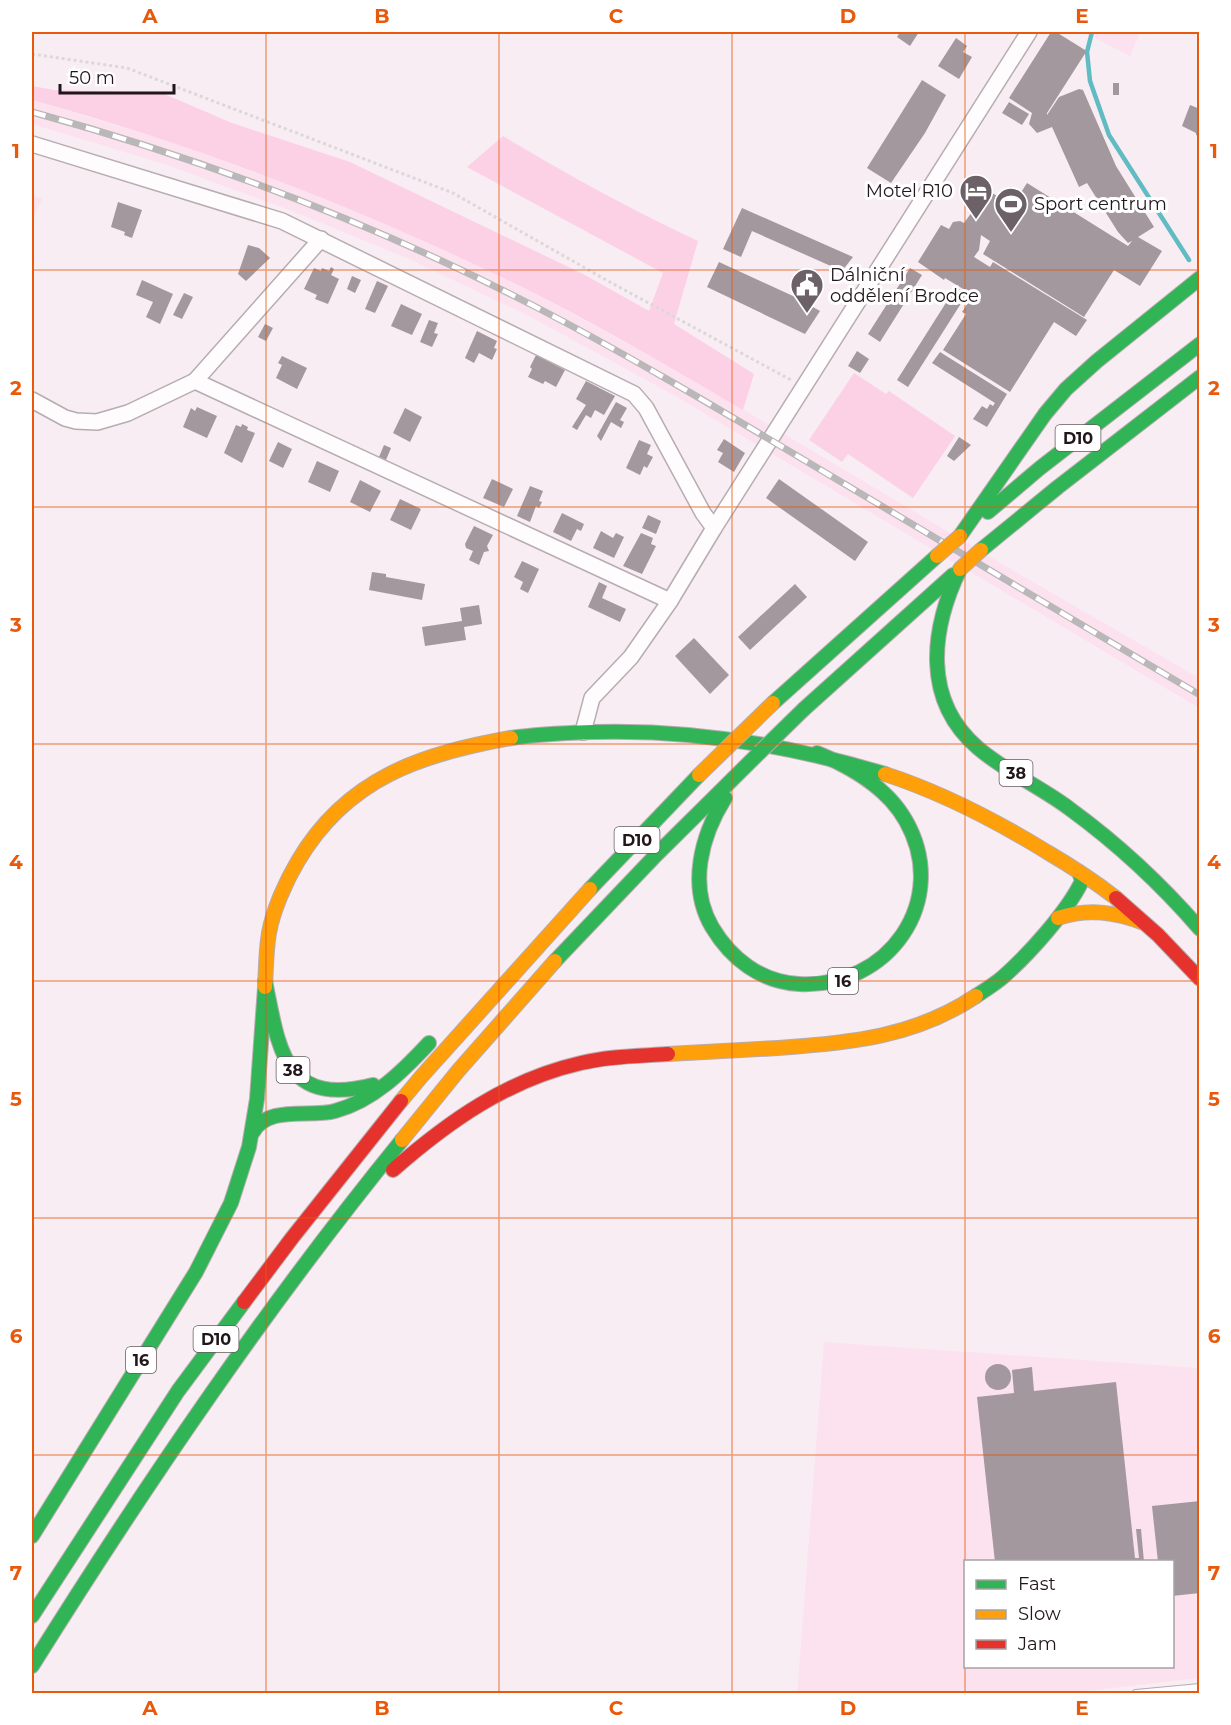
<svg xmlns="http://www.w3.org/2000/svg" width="1231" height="1725" viewBox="0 0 1231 1725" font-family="Montserrat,sans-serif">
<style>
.built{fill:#fce2ee;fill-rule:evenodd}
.green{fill:#fcd1e5}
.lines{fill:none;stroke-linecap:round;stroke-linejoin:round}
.stream{stroke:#60bbc2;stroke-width:4.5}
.building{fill:#a2989d}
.lane-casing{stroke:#b6acb1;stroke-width:10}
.street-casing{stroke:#b6acb1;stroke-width:18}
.fast-casing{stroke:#b6acb1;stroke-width:16}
.slow-casing{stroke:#b6acb1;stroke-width:16}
.jam-casing{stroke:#b6acb1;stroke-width:16}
.path{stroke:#dcd8d9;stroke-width:3;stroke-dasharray:3 3;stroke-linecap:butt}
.lane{stroke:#fefcfd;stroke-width:8}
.street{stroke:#fefcfd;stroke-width:15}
.fast{stroke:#30b455;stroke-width:14}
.slow{stroke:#ff9f0a;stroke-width:14}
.jam{stroke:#e5322d;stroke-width:14}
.rail-casing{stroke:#b9b7b7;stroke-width:7}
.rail{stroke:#fff;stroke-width:4.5;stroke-dasharray:14;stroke-linecap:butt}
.fast-bridge-casing{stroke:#b6acb1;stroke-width:16;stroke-linecap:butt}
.slow-bridge-casing{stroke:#b6acb1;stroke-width:16;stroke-linecap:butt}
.fast-bridge{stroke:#30b455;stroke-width:14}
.slow-bridge{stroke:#ff9f0a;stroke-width:14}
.grid{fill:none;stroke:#e8590c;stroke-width:1.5;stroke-opacity:0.55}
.labels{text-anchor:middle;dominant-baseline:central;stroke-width:6;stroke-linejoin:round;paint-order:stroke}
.shield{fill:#fff;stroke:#645c5f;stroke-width:1.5}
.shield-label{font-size:16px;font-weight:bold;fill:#21161b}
.poi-label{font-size:18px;fill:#21161b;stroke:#fff;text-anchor:start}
.neatline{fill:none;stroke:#e8590c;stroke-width:2}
.grid-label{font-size:20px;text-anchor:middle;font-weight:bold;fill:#e8590c}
</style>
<rect width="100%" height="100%" fill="#f8edf2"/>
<!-- built -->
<g class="built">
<polygon points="1083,32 1140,32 1130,56"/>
<polygon points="32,100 174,143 300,189 419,238 538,295 682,373 1004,565 1199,678 1199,708 670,393 527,315 409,259 292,211 167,165 32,124"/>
<polygon points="32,195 42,199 32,222"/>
<path d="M824,1342L1199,1368V1678L1062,1694H797ZM966,1562H1172V1666H966Z"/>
</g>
<!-- green -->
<g class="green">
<path d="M32,86L54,90L162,93L232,123L350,162L585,275L649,311L663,273L467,167L503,136C568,175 630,209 698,241L674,324L754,374L743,410C675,370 607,330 536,294C375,214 206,148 32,100Z"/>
<polygon points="854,373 886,394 889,391 955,436 913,498 848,454 842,462 809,440"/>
</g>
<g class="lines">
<!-- stream -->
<polyline class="stream" points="1092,32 1087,52 1090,81 1109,135 1189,260"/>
</g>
<!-- building -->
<g class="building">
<polygon points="900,32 919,32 910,46 897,37"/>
<polygon points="1051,32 1056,32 1085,50 1086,52 1047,113 1047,115 1059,97 1079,89 1083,90 1116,166 1154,227 1138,237 1162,251 1140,286 1114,270 1084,317 983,254 990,241 981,235 979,250 974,257 990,267 993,262 1087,320 1076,336 1054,322 1010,392 943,350 966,314 962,312 973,295 945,278 944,280 918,262 941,225 949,229 953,222 960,221 964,223 982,198 981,196 985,189 1013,205 1027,183 1128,246 1132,241 1128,243 1118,232 1087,183 1079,187 1052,127 1037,133 1029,124 1032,113 1009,98"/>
<polygon points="956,38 967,46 963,52 972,57 959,79 938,66"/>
<polygon points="922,80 946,95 925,133 891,183 867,168"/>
<rect x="1113" y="83" width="6" height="12"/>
<polygon points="1009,102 1029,114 1022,125 1002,113"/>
<polygon points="1190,105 1200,109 1200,136 1196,135 1196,133 1182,126"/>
<polygon points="118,202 142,210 132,238 124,235 125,232 111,227"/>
<polygon points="742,208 853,257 842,271 752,231 741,257 723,249"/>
<polygon points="248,245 259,248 270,258 246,281 238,274"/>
<polygon points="719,262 793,296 820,311 805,334 707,287"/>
<polygon points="331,267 334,269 331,275 339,279 328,304 315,299 317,295 304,289 314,268 321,271 322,268 329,271"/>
<polygon points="910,268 922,275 880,342 868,334"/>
<polygon points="352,276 361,280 355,293 347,289"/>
<polygon points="142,280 173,294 160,324 146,317 153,302 136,295"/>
<polygon points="377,281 388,286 375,313 365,309"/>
<polygon points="956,287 967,294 908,387 897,380"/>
<polygon points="184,293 193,297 182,319 173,315"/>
<polygon points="401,304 422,314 412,335 391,326"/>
<polygon points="429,320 438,323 434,333 438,334 432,347 420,342"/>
<polygon points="265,324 273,328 266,341 258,337"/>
<polygon points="477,331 497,341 494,348 497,349 492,360 479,353 474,363 465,358"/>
<polygon points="857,351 869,359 860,373 848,366"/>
<polygon points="940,352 1007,394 987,427 973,419 982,406 987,409 990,404 993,406 995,403 932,363"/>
<polygon points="536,355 565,370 556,387 545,381 543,384 528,377 532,369 530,367"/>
<polygon points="282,356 307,368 297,389 276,378 282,365 278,363"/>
<polygon points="586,381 615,396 604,415 595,410 591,418 586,415 577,430 572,427 586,405 576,399"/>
<polygon points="616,402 627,408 620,420 624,422 621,428 611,422 601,441 597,436"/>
<polygon points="197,407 217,416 207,438 183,427 191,408 195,411"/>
<polygon points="405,408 422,417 410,442 393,433"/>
<polygon points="242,424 248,427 247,430 255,433 242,463 224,453 236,425 241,427"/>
<polygon points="959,437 971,445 954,461 947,456"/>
<polygon points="724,439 745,453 734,472 718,462 723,453 717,450"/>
<polygon points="639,440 651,445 647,454 653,457 647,468 644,466 640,475 626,468"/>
<polygon points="278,442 292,449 283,468 269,461"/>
<polygon points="384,445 391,448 386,460 379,457"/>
<polygon points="317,461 339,471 330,492 308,482"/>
<polygon points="492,479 513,489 504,507 483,498"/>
<polygon points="779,479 868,542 855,561 766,498"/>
<polygon points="360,480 381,491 370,512 350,502"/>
<polygon points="530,486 543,491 539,501 542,502 539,508 536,506 530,522 517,516"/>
<polygon points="400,499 421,509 411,530 390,520"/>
<polygon points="562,513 584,524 581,531 577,529 571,541 553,532"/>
<polygon points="648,515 661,521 656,534 642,528"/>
<polygon points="474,526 493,535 487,546 489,551 484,552 479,565 469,560 473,551 466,548 465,544"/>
<polygon points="601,531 613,538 616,533 624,537 614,558 593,548"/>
<polygon points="641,533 653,538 651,544 656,546 642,574 623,566"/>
<polygon points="522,561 539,569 528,593 520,589 523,582 514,577"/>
<polygon points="372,572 386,574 386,577 425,584 422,600 369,590"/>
<polygon points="599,582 607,586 602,598 626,609 620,622 588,607"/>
<polygon points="795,584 807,597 750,650 738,637"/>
<polygon points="479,605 482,624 464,627 466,640 425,646 422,627 462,621 460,608"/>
<polygon points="694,638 729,675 710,694 675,656"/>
<circle cx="998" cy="1377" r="13"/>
<polygon points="1032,1367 1034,1391 1116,1382 1135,1558 1139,1558 1136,1529 1141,1529 1144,1562 995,1562 977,1397 1014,1393 1012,1370"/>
<polygon points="1200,1501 1200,1593 1172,1596 1172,1562 1158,1562 1152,1506"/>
</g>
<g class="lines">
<defs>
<polyline id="lane" points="1136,1694 1200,1688"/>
<g id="street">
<polyline points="32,144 282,221 634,394 646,408 703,513 714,528"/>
<polyline points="195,381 670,601"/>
<polyline points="32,400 65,418 76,421 97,422 128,413 195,381 321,239"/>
<polyline points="583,732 592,698 631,657 670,601 714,528 1029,32"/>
</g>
<g id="fast">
<polyline points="988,512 1040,468 1200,344"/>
<polyline points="960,536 1045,414 1066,389 1097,361 1200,278"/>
<polyline points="981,550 1058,487 1200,377"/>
<path d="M960,569C931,629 922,700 978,748C1006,772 1041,787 1070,809C1118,844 1161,884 1200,929"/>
<polyline points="773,703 937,556"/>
<polyline points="804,709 953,575"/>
<path d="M511,738C538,734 566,733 593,732C693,729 789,745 885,774"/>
<path d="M725,798C701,836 688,886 712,927C731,959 761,982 799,984C888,989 951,901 906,821C887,787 851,767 817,753"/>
<polyline points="590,889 699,775"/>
<polyline points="555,961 656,855 760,752"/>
<path d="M265,981C279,1048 283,1108 373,1085"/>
<path d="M976,996C985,990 995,984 1003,977C1029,954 1067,912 1082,881L1079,872"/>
<path d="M253,1132C268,1105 309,1118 335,1111C373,1101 403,1071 429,1043"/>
<polyline points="32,1536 196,1272 231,1203 249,1147 257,1099 265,987"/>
<polyline points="32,1616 178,1391 244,1302"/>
<path d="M32,1666C146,1484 266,1307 402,1140"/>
</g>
<g id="slow">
<path d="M885,774C943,793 995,820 1047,852C1071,866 1094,881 1116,898"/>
<path d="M1058,918C1088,908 1115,912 1144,923"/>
<path d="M265,987C266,969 266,950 269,933C273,910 286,881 298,861C347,778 421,754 511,738"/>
<path d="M668,1054C704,1052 741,1050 778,1048C850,1043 915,1037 976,996"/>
<polyline points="401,1101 421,1077 590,889"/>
<polyline points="402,1140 458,1071 555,961"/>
</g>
<g id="jam">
<polyline points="1116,898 1158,935 1200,979"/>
<path d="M393,1170C449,1121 507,1080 581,1063C610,1056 639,1056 668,1054"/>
<polyline points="244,1302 292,1238 401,1101"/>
</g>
</defs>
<!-- lane casing -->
<use href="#lane" class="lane-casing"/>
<!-- street casing -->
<use href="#street" class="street-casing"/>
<!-- fast casing -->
<use href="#fast" class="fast-casing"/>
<!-- slow casing -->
<use href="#slow" class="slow-casing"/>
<!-- jam casing -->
<use href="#jam" class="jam-casing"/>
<!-- path -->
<polyline class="path" points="32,54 127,68 453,193 608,281 791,380"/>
<!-- lane -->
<use href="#lane" class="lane"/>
<!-- street -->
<use href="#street" class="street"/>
<!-- fast -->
<use href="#fast" class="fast"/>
<!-- slow -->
<use href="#slow" class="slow"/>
<!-- jam -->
<use href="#jam" class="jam"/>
<defs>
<path id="rail" d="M32,112C204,159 375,224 534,306C634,358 730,416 826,473C951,547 1075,621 1200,695"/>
</defs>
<!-- rail casing -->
<use href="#rail" class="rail-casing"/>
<!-- rail -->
<use href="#rail" class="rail"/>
<defs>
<polyline id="fast-bridge" points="760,752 804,709"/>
<g id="slow-bridge">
<polyline points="937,556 960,536"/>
<polyline points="960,569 981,550"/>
<polyline points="699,775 773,703"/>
</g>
</defs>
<!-- fast-bridge casing -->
<use href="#fast-bridge" class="fast-bridge-casing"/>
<!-- slow-bridge casing -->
<use href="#slow-bridge" class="slow-bridge-casing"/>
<!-- fast-bridge -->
<use href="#fast-bridge" class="fast-bridge"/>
<!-- slow-bridge -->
<use href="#slow-bridge" class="slow-bridge"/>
</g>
<!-- grid -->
<path class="grid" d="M266,32V1694M499,32V1694M732,32V1694M965,32V1694M32,270H1200M32,507H1200M32,744H1200M32,981H1200M32,1218H1200M32,1455H1200"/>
<!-- icons -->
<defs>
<symbol id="hotel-pin" viewBox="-11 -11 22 30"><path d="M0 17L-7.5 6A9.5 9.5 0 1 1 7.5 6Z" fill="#6c6166" stroke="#fff"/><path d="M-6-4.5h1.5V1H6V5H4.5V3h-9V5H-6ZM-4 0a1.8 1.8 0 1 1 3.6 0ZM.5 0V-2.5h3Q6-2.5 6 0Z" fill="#fff"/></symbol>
<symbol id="stadium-pin" viewBox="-11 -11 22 30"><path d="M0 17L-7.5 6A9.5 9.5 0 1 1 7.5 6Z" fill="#6c6166" stroke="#fff"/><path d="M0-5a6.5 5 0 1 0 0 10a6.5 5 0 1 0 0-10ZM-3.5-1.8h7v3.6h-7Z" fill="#fff"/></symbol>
<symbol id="civic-pin" viewBox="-11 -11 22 30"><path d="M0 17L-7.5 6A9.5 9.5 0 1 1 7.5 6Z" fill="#6c6166" stroke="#fff"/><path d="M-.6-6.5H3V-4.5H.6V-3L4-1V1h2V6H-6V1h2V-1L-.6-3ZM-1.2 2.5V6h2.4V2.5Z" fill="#fff"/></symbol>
</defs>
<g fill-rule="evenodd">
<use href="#hotel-pin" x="957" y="172" width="38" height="52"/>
<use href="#stadium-pin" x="992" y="185" width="38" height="52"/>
<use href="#civic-pin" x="788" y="266" width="38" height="52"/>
</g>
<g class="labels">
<!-- shield labels -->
<g class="shield">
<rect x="1055.5" y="425" width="45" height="26" rx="4.5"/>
<rect x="999.5" y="760" width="33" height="26" rx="4.5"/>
<rect x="614.5" y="827" width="45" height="26" rx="4.5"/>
<rect x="828" y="968" width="30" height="26" rx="4.5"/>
<rect x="276.5" y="1057" width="33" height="26" rx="4.5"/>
<rect x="193.5" y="1326" width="45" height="26" rx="4.5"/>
<rect x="126" y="1347" width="30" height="26" rx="4.5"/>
</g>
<g class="shield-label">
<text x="1078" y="438">D10</text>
<text x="1016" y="773">38</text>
<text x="637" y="840">D10</text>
<text x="843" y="981">16</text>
<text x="293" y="1070">38</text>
<text x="216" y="1339">D10</text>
<text x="141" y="1360">16</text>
</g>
<!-- poi labels -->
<g class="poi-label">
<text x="953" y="191" text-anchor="end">Motel R10</text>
<text x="1034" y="204">Sport centrum</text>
<text x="830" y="275">Dálniční<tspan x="830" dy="21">oddělení Brodce</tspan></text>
</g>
</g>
<!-- border -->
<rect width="1231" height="1725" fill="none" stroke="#ffffff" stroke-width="66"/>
<!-- legend -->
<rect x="964" y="1560" width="210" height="108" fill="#ffffff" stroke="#a6a2a4" stroke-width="1.5"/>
<rect x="976" y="1580" width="30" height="9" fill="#30b455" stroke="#a6a2a4" stroke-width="1.5"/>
<text x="1018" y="1590" font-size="18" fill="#21161b">Fast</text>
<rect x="976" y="1610" width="30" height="9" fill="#ff9f0a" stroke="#a6a2a4" stroke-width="1.5"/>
<text x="1018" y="1620" font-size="18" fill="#21161b">Slow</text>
<rect x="976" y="1640" width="30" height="9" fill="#e5322d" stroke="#a6a2a4" stroke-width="1.5"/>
<text x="1018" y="1650" font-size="18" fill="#21161b">Jam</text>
<!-- scale -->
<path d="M60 84v9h114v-9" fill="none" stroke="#21161b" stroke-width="3"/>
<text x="69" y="84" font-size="18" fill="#21161b" stroke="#ffffff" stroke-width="4.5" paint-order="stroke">50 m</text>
<rect x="33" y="33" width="1165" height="1659" class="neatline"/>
<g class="grid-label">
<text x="150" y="23">A</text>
<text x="382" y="23">B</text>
<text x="616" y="23">C</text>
<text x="848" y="23">D</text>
<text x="1082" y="23">E</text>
<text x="16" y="158">1</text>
<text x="1214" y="158">1</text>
<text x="16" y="395">2</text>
<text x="1214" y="395">2</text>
<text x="16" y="632">3</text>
<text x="1214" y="632">3</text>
<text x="16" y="869">4</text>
<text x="1214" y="869">4</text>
<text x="16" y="1106">5</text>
<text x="1214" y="1106">5</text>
<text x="16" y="1343">6</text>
<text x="1214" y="1343">6</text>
<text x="16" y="1580">7</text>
<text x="1214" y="1580">7</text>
<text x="150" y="1715">A</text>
<text x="382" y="1715">B</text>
<text x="616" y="1715">C</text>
<text x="848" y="1715">D</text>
<text x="1082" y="1715">E</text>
</g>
</svg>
